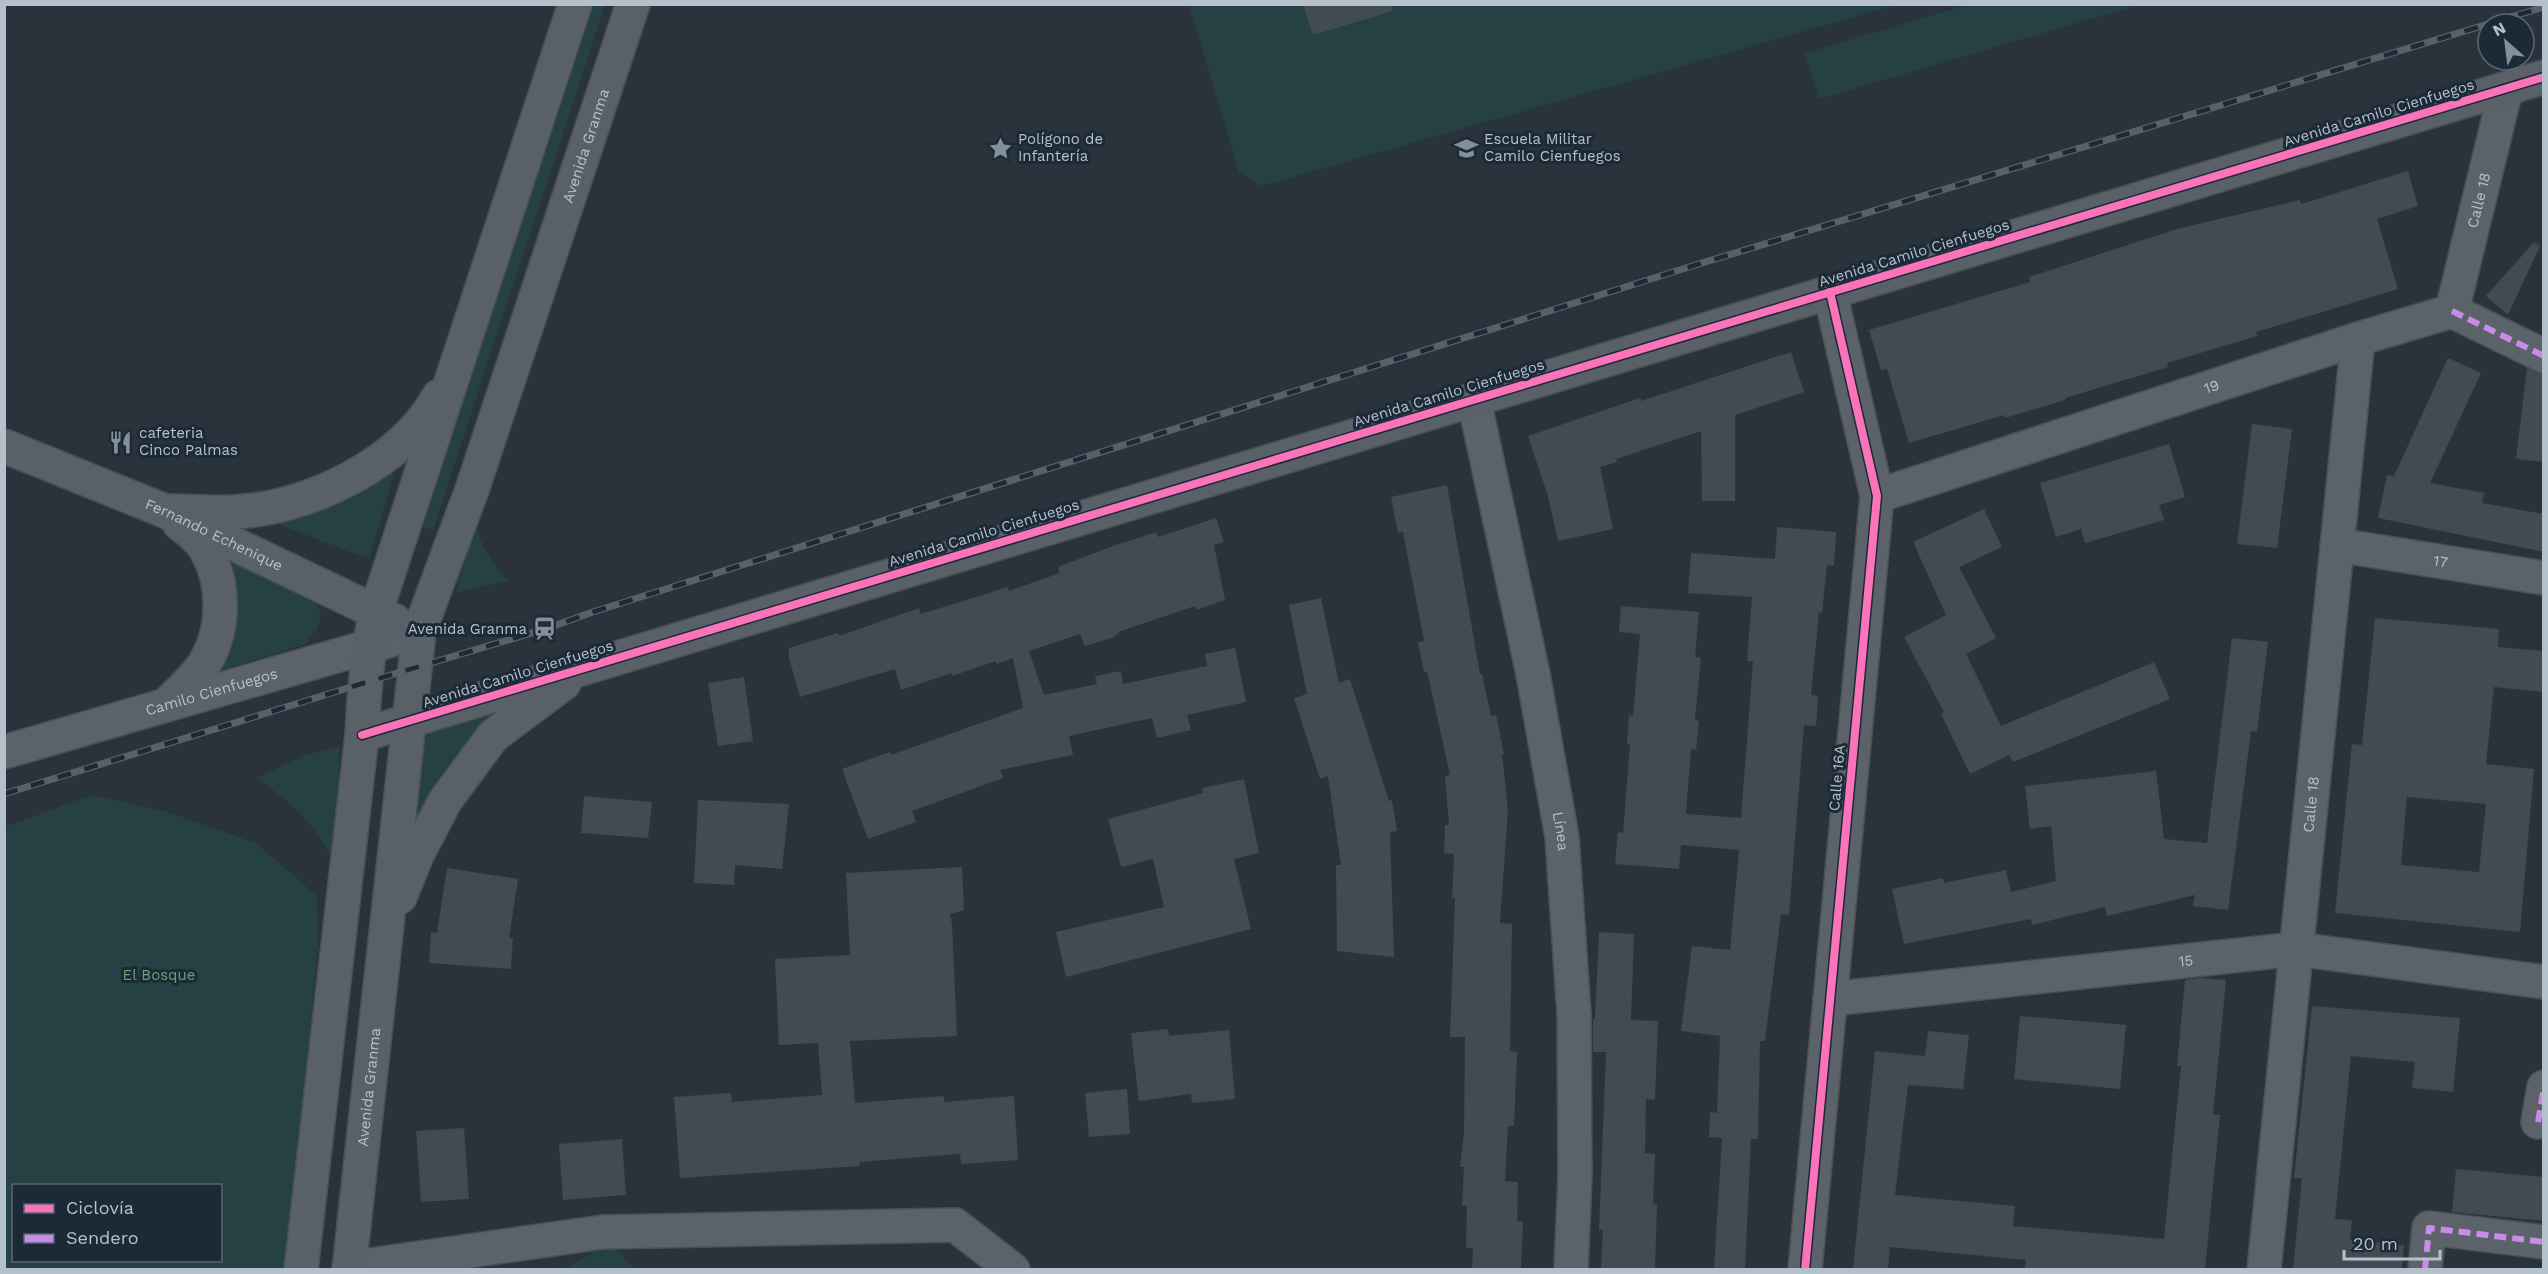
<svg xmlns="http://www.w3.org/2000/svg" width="2548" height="1274" viewBox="0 0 2548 1274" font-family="'Work Sans',sans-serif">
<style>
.green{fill:#264143;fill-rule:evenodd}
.building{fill:#424a52;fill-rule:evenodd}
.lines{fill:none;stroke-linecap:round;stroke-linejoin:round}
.street-casing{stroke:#494f56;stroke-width:36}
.secondary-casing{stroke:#494f56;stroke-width:36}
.street{stroke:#5c6269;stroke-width:33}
.secondary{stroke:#5a6067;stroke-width:33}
.rail-casing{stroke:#596067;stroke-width:7}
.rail{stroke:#1c2a38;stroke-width:4.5;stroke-dasharray:14;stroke-linecap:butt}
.quiet{stroke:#ca8be6;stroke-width:6;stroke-dasharray:12 6;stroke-linecap:butt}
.cycleway-casing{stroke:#1c2a38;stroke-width:11}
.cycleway{stroke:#fb73b8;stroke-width:8}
.labels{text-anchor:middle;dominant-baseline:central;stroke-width:6;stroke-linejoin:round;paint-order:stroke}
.street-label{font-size:15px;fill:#b5c0cd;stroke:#1c2a38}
.poi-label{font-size:15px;fill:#b5c0cd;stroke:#1c2a38;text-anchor:start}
.park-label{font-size:15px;fill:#69a071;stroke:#1c2a38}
</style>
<rect width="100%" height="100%" fill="#2a333c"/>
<!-- green -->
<g class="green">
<polygon points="590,5 605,5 433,530 420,526"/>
<polygon points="1189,5 1896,5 1261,186 1239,172"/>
<polygon points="1967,5 2138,5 1819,99 1805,53"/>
<path d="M387,473L394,475L369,559L278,524C318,512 353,498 387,473Z"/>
<path d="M475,526C483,549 493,565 510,581L456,592Z"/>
<path d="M226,552L314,593L321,617L317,629L306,644L218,671C246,629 240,598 226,552Z"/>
<path d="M519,693C486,722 454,753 431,793C422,809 415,826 407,842L421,720Z"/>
<path d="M340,747L334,863C313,821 294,805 257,778L305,755Z"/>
<path d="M91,795L165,811L256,843L317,896L318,946L287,1269L5,1270V827ZM14,1186H220V1260H14Z"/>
<polygon points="612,1242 634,1269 562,1270"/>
</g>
<!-- building -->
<g class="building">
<polygon points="1303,4 1392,4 1393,11 1313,35"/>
<polygon points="2408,171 2418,206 2377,219 2398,289 2256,332 2257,336 2167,363 2168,367 2065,398 2065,400 2005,418 2004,415 1909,443 1887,369 1881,370 1869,330 2030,282 2029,277 2177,229 2300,200 2301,204"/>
<polygon points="2534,242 2540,246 2508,315 2486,296"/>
<polygon points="1791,352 1804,392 1735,415 1735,501 1702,501 1701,431 1616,459 1617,462 1600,467 1613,529 1558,541 1548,496 1528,436 1640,398 1641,401"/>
<polygon points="2448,358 2481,373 2430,483 2484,493 2482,503 2544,514 2544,552 2378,518 2387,475 2394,476"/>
<polygon points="2527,368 2544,374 2544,462 2516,459"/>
<polygon points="2252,424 2292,429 2277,548 2237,544"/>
<polygon points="2169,444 2185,497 2159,505 2164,520 2085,543 2081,529 2056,537 2040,483"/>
<polygon points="1447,485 1480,674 1482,674 1491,716 1496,715 1504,754 1502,754 1508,810 1500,923 1512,924 1510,1051 1517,1052 1514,1126 1508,1126 1505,1181 1518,1182 1517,1221 1523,1222 1521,1269 1472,1269 1473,1248 1466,1248 1467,1206 1462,1206 1464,1167 1460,1167 1464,1133 1465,1037 1450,1037 1455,898 1452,898 1454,854 1444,853 1445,825 1449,825 1445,776 1450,775 1427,671 1424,672 1418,642 1424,641 1403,532 1398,533 1391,497"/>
<polygon points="1984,509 2002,547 1959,567 1996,638 1966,654 2001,726 2154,662 2170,699 2013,762 2009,755 1970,774 1941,714 1944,712 1904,637 1946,615 1913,542"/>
<polygon points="1216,518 1224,542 1214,545 1225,600 1196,610 1195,606 1121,631 1114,637 1085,646 1080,634 1029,651 1044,695 1097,684 1095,676 1121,671 1123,684 1207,666 1205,654 1235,648 1246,702 1187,715 1191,730 1157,738 1152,718 1069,736 1073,755 1000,770 1003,778 912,811 916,822 868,839 842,769 890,752 891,755 1023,708 1013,658 997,664 996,661 952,676 952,673 901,690 895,669 800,697 789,658 789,648 838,633 839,636 919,608 921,614 1008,587 1009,591 1060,573 1058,567 1113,546 1156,532 1158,537"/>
<polygon points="1777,527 1836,532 1834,566 1827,565 1822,613 1819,612 1811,695 1818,696 1816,726 1804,725 1789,915 1781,914 1765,1041 1760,1041 1758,1139 1751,1139 1745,1269 1714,1269 1722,1138 1709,1137 1710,1112 1717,1113 1720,1036 1681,1031 1692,946 1730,950 1739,850 1681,845 1679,869 1615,864 1618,832 1623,833 1630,744 1627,744 1629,715 1633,716 1640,634 1619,632 1621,606 1699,612 1695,657 1701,658 1695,720 1699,721 1696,750 1691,749 1686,814 1741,818 1753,661 1747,661 1752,597 1688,593 1691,553 1775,559"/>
<polygon points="1321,598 1339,683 1350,679 1389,801 1392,800 1397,831 1390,832 1394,957 1337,951 1336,865 1341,865 1328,776 1320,779 1294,698 1307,694 1289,605"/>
<path d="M2375,618L2499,629L2498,647L2544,651V692L2494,687L2486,764L2534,769L2520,932L2335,913L2352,744L2362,745ZM2407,797L2486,804L2479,872L2401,865Z"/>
<polygon points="2232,638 2268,642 2257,732 2251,731 2228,910 2193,906 2195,895 2107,916 2105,907 2032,925 2031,919 1904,944 1892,889 1943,878 1944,883 2006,870 2011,892 2056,881 2051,826 2030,829 2025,786 2156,771 2164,839 2207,843"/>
<polygon points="744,677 753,741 718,746 708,683"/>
<polygon points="1244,779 1259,853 1234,859 1251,929 1066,977 1056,932 1164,907 1153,859 1121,867 1108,819 1203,793 1202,788"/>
<polygon points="584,796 652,802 648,838 581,833"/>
<polygon points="698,800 789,804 782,869 735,865 734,885 694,883"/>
<polygon points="962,867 964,910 950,914 952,924 957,1036 850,1041 855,1103 944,1096 944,1102 1014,1096 1018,1160 961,1164 960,1154 859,1162 860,1166 680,1178 674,1097 731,1093 732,1102 822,1095 818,1043 779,1045 775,959 850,955 846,873"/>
<polygon points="447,868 518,879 509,938 513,938 511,969 429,963 431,932 437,933"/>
<polygon points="1599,932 1634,934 1631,1020 1658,1021 1655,1100 1646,1099 1645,1153 1655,1154 1653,1204 1657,1205 1655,1269 1601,1269 1603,1230 1599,1230 1606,1052 1593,1052 1593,1019 1595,1019"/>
<polygon points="2200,978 2226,980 2213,1115 2220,1115 2205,1269 2045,1269 2025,1268 2026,1260 1890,1247 1888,1269 1853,1269 1875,1051 1925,1056 1928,1031 1969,1035 1963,1089 1908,1085 1895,1195 2015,1206 2013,1226 2164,1239 2181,1066 2177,1066 2185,980"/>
<polygon points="2312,1006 2460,1018 2453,1092 2412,1088 2415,1062 2351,1056 2335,1219 2352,1220 2350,1240 2404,1245 2402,1269 2293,1269 2302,1178 2294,1178"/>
<polygon points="2020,1016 2126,1025 2120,1089 2014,1079"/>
<polygon points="1168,1029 1169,1036 1229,1030 1235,1099 1192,1103 1191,1094 1139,1101 1131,1033"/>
<polygon points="1127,1089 1130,1134 1089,1137 1085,1093"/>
<polygon points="464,1128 469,1199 421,1202 416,1131"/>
<polygon points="622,1139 626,1195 563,1200 559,1144"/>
<polygon points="2456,1169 2544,1177 2544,1221 2452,1212"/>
</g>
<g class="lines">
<defs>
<g id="street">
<path id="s1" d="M2452,311L2506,89"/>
<path id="s2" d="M1474,400L1533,674L1562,837L1574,1014L1575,1176L1571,1270"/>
<path id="s3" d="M1877,496L2358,339L2452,311L2544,356"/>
<path id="s4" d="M2337,545L2544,578"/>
<path id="s5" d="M4,752L419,632"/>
<path id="s6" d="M1830,999L2296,949L2544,982"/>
<polyline points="2538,1122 2544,1087"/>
<polyline points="349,1268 603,1232 955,1225 1013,1270"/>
<polyline points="1805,1270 1877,496 1830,292"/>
<path id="s7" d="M2264,1270L2358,339"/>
<polyline points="2425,1270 2429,1228 2544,1242"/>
</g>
<g id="secondary">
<path id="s8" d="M4,446L165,511L395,621"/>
<path d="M173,511C193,511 213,513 233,512C310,508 401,464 439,396"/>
<path d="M166,705C180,691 196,678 206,661C225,628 225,583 206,550C200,539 189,531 180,524"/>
<polyline points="362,735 2544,77"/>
<polyline points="400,897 416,857 445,801 493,736 564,683"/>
<path d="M301,1270L362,735C364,693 367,653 376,611L575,4"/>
<path id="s9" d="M349,1270L419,632L473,487L633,4"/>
</g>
</defs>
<!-- street casing -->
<use href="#street" class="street-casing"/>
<!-- secondary casing -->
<use href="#secondary" class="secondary-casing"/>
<!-- street -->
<use href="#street" class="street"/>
<!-- secondary -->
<use href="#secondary" class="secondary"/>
<defs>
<polyline id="rail" points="4,794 364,683 545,629 593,612 1689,267 2544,7"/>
</defs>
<!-- rail casing -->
<use href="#rail" class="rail-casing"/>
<!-- rail -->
<use href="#rail" class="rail"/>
<!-- quiet -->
<g class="quiet">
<polyline points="2452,311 2544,356"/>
<polyline points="2538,1122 2544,1087"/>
<polyline points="2425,1270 2429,1228 2544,1242"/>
</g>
<defs>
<g id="cycleway">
<polyline points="362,735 2544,77"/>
<polyline points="1805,1270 1877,496 1830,292"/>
</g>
</defs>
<!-- cycleway casing -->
<use href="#cycleway" class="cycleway-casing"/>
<!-- cycleway -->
<use href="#cycleway" class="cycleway"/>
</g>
<!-- icons -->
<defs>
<symbol id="sight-bare" viewBox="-9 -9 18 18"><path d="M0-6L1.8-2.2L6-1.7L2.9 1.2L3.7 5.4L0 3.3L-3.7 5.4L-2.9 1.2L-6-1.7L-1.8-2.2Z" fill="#848f9a" stroke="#1c2a38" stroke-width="2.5" paint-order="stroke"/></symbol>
<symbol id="school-bare" viewBox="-9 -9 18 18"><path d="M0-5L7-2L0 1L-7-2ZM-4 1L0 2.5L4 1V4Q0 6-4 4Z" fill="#848f9a" stroke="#1c2a38" stroke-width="2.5" paint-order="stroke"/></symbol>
<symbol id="restaurant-bare" viewBox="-9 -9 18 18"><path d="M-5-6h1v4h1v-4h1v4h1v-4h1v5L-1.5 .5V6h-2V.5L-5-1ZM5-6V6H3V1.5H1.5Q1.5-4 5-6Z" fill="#848f9a" stroke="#1c2a38" stroke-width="2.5" paint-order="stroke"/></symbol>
<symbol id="station-bare" viewBox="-9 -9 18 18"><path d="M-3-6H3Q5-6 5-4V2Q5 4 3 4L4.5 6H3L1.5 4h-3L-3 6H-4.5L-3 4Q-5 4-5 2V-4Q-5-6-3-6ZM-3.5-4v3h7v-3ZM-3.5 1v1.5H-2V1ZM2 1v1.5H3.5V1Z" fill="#848f9a" stroke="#1c2a38" stroke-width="2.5" paint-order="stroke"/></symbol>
</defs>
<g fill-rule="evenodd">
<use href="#sight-bare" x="984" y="132" width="33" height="33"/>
<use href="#school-bare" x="1450" y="132" width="33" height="33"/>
<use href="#restaurant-bare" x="104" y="426" width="33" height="33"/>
<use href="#station-bare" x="528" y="612" width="33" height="33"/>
</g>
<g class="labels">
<!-- street labels -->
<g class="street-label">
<text transform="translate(2379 113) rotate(-17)">Avenida Camilo Cienfuegos</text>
<text stroke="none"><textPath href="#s9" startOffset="1156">Avenida Granma</textPath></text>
<text stroke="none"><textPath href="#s1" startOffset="114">Calle 18</textPath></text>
<text transform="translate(1914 253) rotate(-17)">Avenida Camilo Cienfuegos</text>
<text stroke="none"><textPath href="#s3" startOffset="352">19</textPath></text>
<text transform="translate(1449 393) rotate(-17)">Avenida Camilo Cienfuegos</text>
<text transform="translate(984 533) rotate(-17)">Avenida Camilo Cienfuegos</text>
<text stroke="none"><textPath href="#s8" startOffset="228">Fernando Echenique</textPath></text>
<text stroke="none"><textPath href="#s4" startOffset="105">17</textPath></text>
<text transform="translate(518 674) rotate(-17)">Avenida Camilo Cienfuegos</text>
<text stroke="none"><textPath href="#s5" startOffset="216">Camilo Cienfuegos</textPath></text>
<text transform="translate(1837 778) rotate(-85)">Calle 16A</text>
<text stroke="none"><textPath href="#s7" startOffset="468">Calle 18</textPath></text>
<text stroke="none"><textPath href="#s2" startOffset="440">Línea</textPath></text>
<text stroke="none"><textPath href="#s6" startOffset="358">15</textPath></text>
<text stroke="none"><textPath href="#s9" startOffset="184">Avenida Granma</textPath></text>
</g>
<!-- poi labels -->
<g class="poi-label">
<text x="1018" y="139">Polígono de<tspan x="1018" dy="17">Infantería</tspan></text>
<text x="1484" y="139">Escuela Militar<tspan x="1484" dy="17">Camilo Cienfuegos</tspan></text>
<text x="139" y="433">cafeteria<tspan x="139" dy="17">Cinco Palmas</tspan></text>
<text x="527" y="629" text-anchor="end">Avenida Granma</text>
</g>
<!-- park labels -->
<g class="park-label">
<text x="159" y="975">El Bosque</text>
</g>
</g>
<!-- border -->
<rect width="2548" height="1274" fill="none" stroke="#b5c0cd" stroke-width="12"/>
<!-- legend -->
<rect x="12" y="1184" width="210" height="78" fill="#1c2a38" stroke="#596674" stroke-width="1.5"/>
<rect x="24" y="1204" width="30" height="9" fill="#fb73b8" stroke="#596674" stroke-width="1.5"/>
<text x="66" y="1214" font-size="18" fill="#b5c0cd">Ciclovía</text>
<rect x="24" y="1234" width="30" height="9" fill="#ca8be6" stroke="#596674" stroke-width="1.5"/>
<text x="66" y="1244" font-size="18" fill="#b5c0cd">Sendero</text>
<!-- north arrow -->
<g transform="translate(2506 42) rotate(332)"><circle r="28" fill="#1c2a38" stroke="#596674" stroke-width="1.5"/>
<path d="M0-4.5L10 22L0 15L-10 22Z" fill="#848f9a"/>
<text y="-9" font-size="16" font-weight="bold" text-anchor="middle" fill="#b5c0cd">N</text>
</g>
<!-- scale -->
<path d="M2344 1250v9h96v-9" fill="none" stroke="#b5c0cd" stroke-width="3"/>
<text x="2353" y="1250" font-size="18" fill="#b5c0cd" stroke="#1c2a38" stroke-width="4.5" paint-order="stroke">20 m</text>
</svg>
